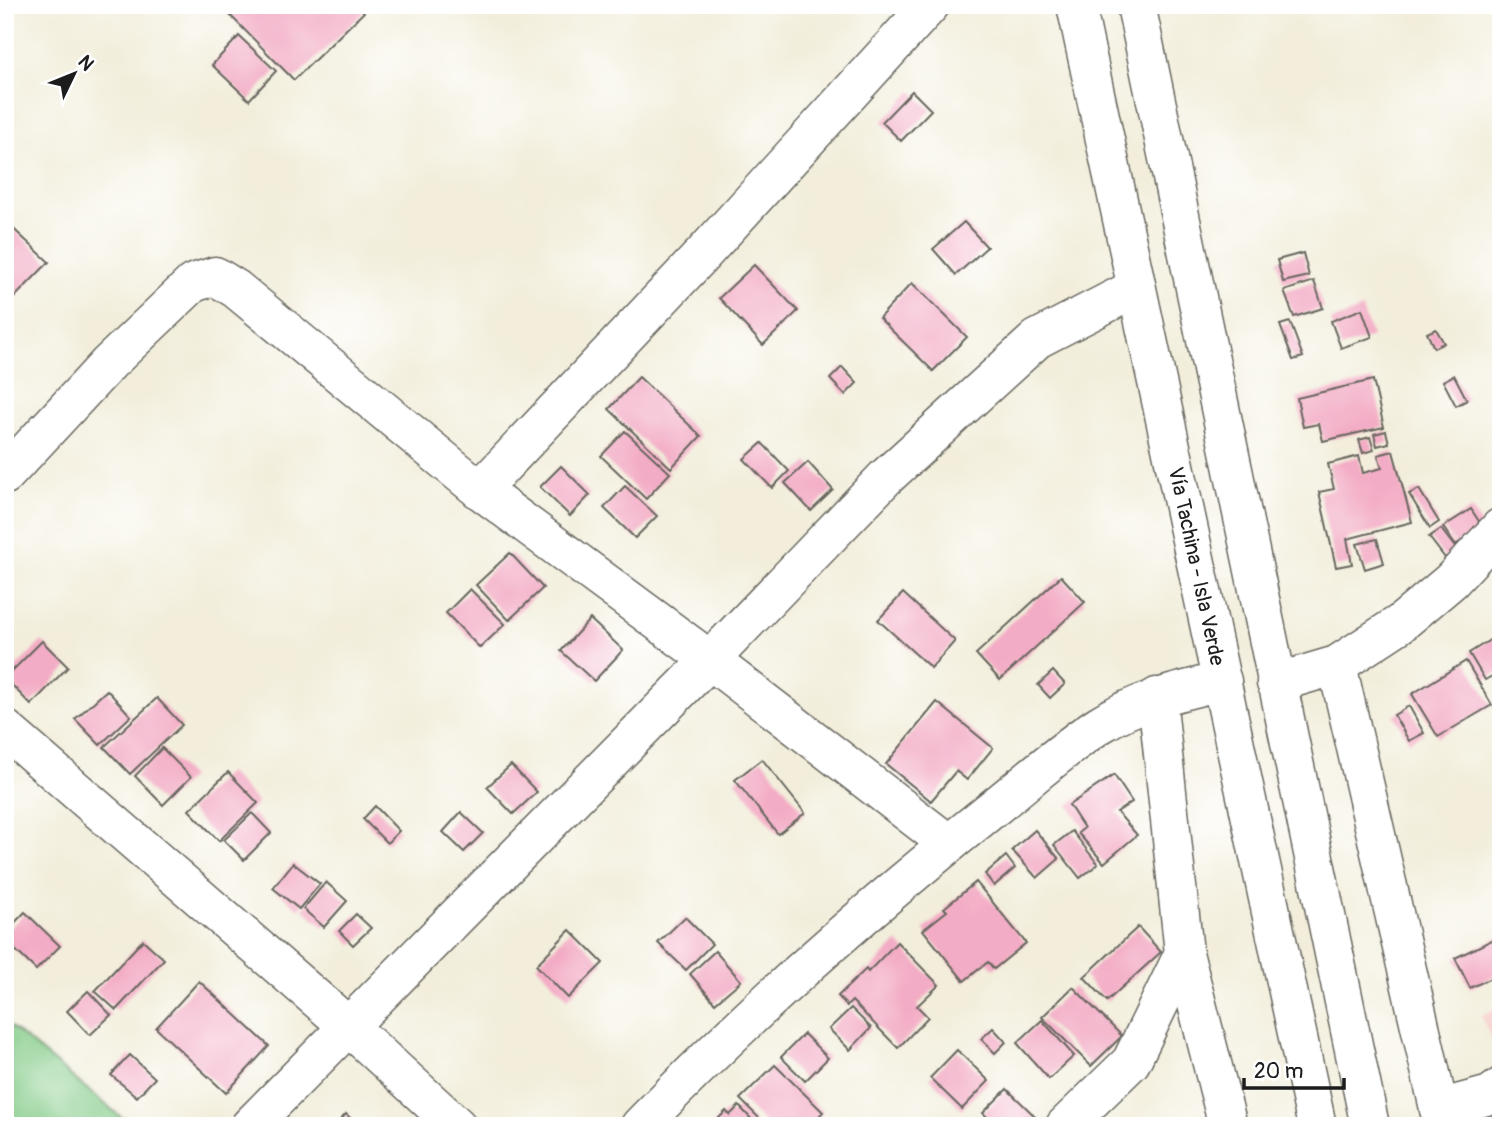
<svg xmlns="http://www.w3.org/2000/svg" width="1506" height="1131" viewBox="0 0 1506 1131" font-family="Pangolin,sans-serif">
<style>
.built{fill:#f7d0cd}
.green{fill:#82ca86;stroke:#4f7351;stroke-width:2}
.building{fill:#f3acc5}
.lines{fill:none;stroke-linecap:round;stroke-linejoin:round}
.street-casing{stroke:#67665f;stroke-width:41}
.primary-casing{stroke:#67665f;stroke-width:41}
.street{stroke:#fff;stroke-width:38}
.primary{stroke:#fff;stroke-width:38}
.labels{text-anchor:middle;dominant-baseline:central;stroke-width:7;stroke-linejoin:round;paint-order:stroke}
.street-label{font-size:21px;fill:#1c1c1c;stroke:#fff}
</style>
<rect width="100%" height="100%" fill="#fff"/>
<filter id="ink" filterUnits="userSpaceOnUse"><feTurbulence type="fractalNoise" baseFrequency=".0143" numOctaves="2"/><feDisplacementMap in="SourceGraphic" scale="14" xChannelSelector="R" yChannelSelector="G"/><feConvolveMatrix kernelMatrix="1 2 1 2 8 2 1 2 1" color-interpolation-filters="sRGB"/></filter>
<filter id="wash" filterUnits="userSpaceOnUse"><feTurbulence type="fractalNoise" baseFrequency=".00686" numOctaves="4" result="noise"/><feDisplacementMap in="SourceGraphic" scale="28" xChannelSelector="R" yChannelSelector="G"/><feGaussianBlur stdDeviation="1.57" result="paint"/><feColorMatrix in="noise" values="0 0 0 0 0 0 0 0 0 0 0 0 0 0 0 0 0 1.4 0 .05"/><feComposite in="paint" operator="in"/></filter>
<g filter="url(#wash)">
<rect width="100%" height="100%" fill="#f2eedb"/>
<!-- built -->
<polygon class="built" points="1501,1005 1501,1043 1496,1048 1481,1016"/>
<!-- green -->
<polygon class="green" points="5,1022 132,1126 5,1126"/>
<g id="blocks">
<!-- building -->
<g class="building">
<polygon points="220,5 358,5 364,12 294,80"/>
<polygon points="239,36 276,71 249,100 212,65"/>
<polygon points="912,91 931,110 901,141 882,122"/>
<polygon points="5,221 49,262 5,307"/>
<polygon points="964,222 987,247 956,275 933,249"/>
<polygon points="1303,253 1309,276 1283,282 1277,260"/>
<polygon points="754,265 798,311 763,345 719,298"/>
<polygon points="1314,281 1323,308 1294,317 1284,291"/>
<polygon points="912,283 967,337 933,371 879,318"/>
<polygon points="1362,309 1372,337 1341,348 1331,321"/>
<polygon points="1290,322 1303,357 1293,360 1280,325"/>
<polygon points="1436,329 1444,343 1434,348 1427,333"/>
<polygon points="842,367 857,383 845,395 830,379"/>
<polygon points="1454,375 1467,400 1456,406 1443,381"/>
<polygon points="639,377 701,436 671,468 609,409"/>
<polygon points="1373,380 1384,427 1323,441 1319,424 1303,427 1297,398"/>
<polygon points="625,431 670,473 646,499 601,456"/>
<polygon points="1386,431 1389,443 1377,446 1374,434"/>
<polygon points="1370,437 1374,450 1363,453 1359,440"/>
<polygon points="762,443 789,471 772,488 744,459"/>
<polygon points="1393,451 1412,522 1347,539 1352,564 1336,567 1319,492 1334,489 1328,464 1359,456 1363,473 1382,468 1378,455"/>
<polygon points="808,462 833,490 811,511 785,483"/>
<polygon points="561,466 590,495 570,516 540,487"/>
<polygon points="625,486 657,516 635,538 604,508"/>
<polygon points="1419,489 1439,522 1430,528 1409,494"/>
<polygon points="1471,509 1486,532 1470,536 1455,545 1443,527"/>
<polygon points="1441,529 1457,550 1445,558 1429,537"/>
<polygon points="1377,539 1384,563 1365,569 1357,544"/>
<polygon points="510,553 543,588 509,620 476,585"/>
<polygon points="1061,576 1085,602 1000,680 976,654"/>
<polygon points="470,589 505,624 480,648 446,613"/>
<polygon points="903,593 955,641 931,668 878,620"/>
<polygon points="590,619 623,650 594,681 561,651"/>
<polygon points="1501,633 1501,671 1485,680 1469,653"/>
<polygon points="42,641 68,667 31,705 5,678"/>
<polygon points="1466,661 1492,705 1438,737 1412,694"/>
<polygon points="1053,671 1065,684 1050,698 1038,685"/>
<polygon points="107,690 131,716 100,745 75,719"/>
<polygon points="157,698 182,725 130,774 104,747"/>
<polygon points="937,702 993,748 967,780 956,771 931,801 886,764"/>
<polygon points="1409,706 1424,733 1409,741 1394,715"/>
<polygon points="162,748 191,777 163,805 135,776"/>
<polygon points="762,759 805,813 778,834 735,780"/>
<polygon points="511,765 537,792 513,814 487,787"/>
<polygon points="228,772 258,803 219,841 189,810"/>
<polygon points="1114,775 1132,802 1117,812 1137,835 1104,863 1078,833 1084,828 1069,805"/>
<polygon points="375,806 399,831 387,843 363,819"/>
<polygon points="461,812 483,833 464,852 443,832"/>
<polygon points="252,813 271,833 244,860 224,840"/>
<polygon points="1035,830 1059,859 1037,878 1012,850"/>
<polygon points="1072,831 1098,864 1080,878 1054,845"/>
<polygon points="1006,856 1015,868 994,886 985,874"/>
<polygon points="293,863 320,884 299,909 273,888"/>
<polygon points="326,882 347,901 324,927 303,909"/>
<polygon points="976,882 1026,943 994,969 988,962 964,981 923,930 947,911 944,908"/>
<polygon points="25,912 60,946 36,970 5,940 5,933"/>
<polygon points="356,914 371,928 353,945 339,931"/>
<polygon points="685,917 712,944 686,970 658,943"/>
<polygon points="1138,927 1161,952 1107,1001 1084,977"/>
<polygon points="570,930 603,963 568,998 536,965"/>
<polygon points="1498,937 1501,943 1501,989 1495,976 1470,988 1455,958"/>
<polygon points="143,940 164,959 116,1010 95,991"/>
<polygon points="897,942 939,985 917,1006 928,1017 898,1048 852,1001 847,1006 838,996 866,969 868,972"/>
<polygon points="715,951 741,981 715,1003 690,974"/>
<polygon points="199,981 269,1046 226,1093 156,1028"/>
<polygon points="1073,987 1122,1036 1091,1066 1042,1017"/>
<polygon points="88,991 111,1015 90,1035 67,1011"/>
<polygon points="851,1008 871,1028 850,1050 829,1029"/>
<polygon points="1042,1020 1074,1056 1049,1079 1017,1043"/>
<polygon points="993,1028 1006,1042 995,1053 981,1039"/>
<polygon points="804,1034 828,1058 805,1081 781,1057"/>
<polygon points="957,1050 989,1081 962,1109 930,1078"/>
<polygon points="130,1055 155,1078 137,1097 111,1075"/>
<polygon points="775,1065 823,1112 809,1126 767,1126 740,1099"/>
<polygon points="1007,1089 1045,1126 996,1126 983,1113"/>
<polygon points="739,1106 758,1126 715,1126 713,1124 726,1111 730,1115"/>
<polygon points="346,1114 359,1126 335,1126"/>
<polygon points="1497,1119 1500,1126 1482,1126"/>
</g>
</g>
</g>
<g filter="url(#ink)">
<use href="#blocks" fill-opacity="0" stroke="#67665f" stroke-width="2"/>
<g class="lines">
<defs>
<g id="street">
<polyline points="5,475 109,363 193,283 215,276 236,289 480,490 710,660 949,844"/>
<polyline points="480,490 703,254 930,5"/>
<polyline points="1337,665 1443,1126"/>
<polyline points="1276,683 1337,665 1401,623 1451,581 1501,527"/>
<polyline points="1157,697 1184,953 1228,1126"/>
<polyline points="5,729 348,1026 457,1126"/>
<polyline points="1439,1109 1490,1095 1501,1087"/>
<polyline points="250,1126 710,660 886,477 1037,339 1136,288"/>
<path d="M640,1126C748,1014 865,911 986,814C1022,786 1061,750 1099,725C1136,701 1180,691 1222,681"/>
<polyline points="1065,1126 1131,1062 1184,953"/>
</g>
<g id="primary">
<path id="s1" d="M1076,5L1317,1126"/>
<polyline points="1136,5 1370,1126"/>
</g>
</defs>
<!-- street casing -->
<use href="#street" class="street-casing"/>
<!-- primary casing -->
<use href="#primary" class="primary-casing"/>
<!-- street -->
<use href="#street" class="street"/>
<!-- primary -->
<use href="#primary" class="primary"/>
</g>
</g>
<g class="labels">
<!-- street labels -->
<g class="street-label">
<text stroke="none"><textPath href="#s1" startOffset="574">Vía Tachina - Isla Verde</textPath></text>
</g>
</g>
<!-- margin -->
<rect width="1506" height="1131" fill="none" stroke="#fff" stroke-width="28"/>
<!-- north arrow -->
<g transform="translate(74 74) rotate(47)" stroke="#ffffff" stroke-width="5" paint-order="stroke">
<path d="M0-5L12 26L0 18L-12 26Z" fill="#1c1c1c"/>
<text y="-10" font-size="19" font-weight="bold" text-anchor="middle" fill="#1c1c1c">N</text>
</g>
<!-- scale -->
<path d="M1244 1078v10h100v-10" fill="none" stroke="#1c1c1c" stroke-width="3.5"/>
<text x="1254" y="1078" font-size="21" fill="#1c1c1c" stroke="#ffffff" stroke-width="5" paint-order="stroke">20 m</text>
</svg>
